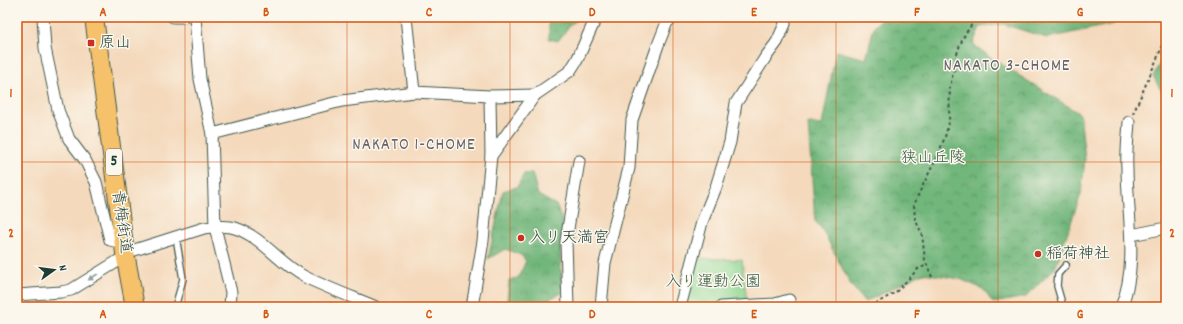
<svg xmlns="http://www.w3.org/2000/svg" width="1183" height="324" viewBox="0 0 1183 324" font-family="Dekko,'Klee One',sans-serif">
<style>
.forest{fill:url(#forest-crowns);stroke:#487a57}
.green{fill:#8cd590;stroke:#568962}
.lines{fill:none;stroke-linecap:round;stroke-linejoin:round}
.service-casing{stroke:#3f5448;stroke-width:8}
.minor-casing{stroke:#3f5448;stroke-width:13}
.primary-casing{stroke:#3f5448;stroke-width:20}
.path{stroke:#3f5448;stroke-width:2;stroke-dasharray:3 3;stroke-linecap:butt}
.service{stroke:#fff;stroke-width:5.5}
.minor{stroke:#fff;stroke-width:11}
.primary{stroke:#f5c16b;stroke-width:18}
.oneway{fill:#8f9e9a}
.grid{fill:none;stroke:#d45610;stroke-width:1;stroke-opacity:0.55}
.poi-dot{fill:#c8321e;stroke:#fbf7ec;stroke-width:1.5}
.labels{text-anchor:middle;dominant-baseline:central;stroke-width:3;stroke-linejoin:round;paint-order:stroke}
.shield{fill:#fbf7ec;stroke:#61756b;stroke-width:1}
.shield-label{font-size:15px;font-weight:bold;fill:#1f3d34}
.poi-label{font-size:16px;fill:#1f3d34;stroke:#fbf7ec;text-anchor:start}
.park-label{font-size:16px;fill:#355b46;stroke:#fbf7ec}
.street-label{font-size:16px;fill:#1f3d34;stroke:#fbf7ec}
.neighbourhood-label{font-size:17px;letter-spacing:1px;fill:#68636b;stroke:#fbf7ec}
.neatline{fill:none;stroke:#d45610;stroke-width:1.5}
.grid-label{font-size:13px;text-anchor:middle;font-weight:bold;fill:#d45610}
</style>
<defs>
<pattern id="forest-crowns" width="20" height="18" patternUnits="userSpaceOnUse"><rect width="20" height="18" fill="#71b67a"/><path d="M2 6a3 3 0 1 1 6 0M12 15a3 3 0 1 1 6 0" fill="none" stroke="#5c9565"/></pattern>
</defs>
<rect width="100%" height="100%" fill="#fbf7ec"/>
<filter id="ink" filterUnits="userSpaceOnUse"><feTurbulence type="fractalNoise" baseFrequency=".025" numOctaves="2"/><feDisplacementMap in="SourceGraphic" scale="8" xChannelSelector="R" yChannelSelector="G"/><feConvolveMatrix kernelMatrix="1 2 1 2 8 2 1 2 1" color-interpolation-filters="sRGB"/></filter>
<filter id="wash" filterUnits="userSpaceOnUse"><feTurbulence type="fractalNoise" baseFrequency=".012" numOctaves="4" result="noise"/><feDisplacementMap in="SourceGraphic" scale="16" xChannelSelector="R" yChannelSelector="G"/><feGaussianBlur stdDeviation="0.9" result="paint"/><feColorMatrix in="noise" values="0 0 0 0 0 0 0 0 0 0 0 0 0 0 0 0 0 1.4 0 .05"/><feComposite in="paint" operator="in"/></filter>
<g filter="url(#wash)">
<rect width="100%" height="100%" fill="#f4d9bc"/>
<!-- forest -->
<g class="forest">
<polygon points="549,17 580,17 569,26 558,41 549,39"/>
<polygon points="883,17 1118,17 1114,24 1047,38 1003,24 980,27 973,44 990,57 1080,114 1085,159 1081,194 1055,268 1026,297 993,303 983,289 960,279 923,273 865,302 851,285 822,229 815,221 808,124 822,125 836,51 866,59 874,27"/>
<polygon points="1166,52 1166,107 1163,94 1153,76"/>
<polygon points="532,173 538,195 556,205 563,223 560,248 562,293 545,301 544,307 506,307 509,280 518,278 526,261 521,255 505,249 488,259 503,191 517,187 524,174"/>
</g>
<!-- green -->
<polygon class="green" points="695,258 742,260 747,303 686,307 684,303"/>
</g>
<g filter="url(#ink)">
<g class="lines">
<defs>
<g id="service">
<polyline points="175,307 183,279 176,237"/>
<polyline points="1063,307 1057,286 1058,274 1066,265"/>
</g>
<g id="minor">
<polyline points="43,17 45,48 58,110 69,139 85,160 96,182 110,240 124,243"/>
<polyline points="173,17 183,17"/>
<polyline points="195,17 200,79 212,134 215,227 231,292 230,307"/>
<polyline points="406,17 414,92 490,96 535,95"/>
<polyline points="212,134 342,101 414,92"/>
<polyline points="491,156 535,95 570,71 577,60 595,20 599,17"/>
<polyline points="1131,235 1166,228"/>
<path d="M125,253L204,228C213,227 226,225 235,228C263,237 279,264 305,277C328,288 352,297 376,307"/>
<polyline points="17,295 61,292 71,290 126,256"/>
<polyline points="472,307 483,241 486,207 491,156 490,96"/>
<polyline points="568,307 566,241 579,161"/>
<polyline points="601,307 605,263 629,168 632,120 658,45 667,22 674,17"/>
<polyline points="680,307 702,222 716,187 730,142 736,103 765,58 777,42 785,24 784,17"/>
<polyline points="721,307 775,304 789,300"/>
<path d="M1121,307C1139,265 1127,212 1127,168C1126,153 1128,137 1129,122"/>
</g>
<polyline id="primary" points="94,17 125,253 135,307"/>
</defs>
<!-- service casing -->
<use href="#service" class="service-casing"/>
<!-- minor casing -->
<use href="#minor" class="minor-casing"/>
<!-- primary casing -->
<use href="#primary" class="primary-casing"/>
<!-- path -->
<g class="path">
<polyline points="1133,114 1166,38"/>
<polyline points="932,277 925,260 922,234 915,219 914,205 919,193 937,157 945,137 949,122 950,87 958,50 965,34 977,17"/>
<polyline points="870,307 896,292 918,269 927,265"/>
</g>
<!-- service -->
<use href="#service" class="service"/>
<!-- minor -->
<use href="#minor" class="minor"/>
<!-- primary -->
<use href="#primary" class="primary"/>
</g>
<!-- one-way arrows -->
<defs><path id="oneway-solid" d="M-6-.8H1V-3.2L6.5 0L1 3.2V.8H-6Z"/></defs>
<use class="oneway" href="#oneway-solid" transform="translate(93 277) rotate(147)"/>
</g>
<!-- grid -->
<path class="grid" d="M185,17V307M347,17V307M510,17V307M673,17V307M836,17V307M998,17V307M17,162H1166"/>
<!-- markers -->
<g class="poi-dot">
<rect x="87" y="39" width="8" height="8" rx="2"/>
<circle cx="521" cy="238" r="4"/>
<circle cx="1038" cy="254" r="4"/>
</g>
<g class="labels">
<!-- shield labels -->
<rect class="shield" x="106" y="149" width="16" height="26" rx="3"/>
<g class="shield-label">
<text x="114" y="162">5</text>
</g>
<!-- poi labels -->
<g class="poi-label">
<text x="99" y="43">原山</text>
<text x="529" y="238">入リ天満宮</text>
<text x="1046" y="254">稲荷神社</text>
</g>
<!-- park labels -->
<g class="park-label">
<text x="933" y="158">狭山丘陵</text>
<text x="713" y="282">入り運動公園</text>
</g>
<!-- street labels -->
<g class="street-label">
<text transform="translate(121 222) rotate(82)">青梅街道</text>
</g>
<!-- neighbourhood labels -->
<g class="neighbourhood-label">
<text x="1007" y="67">NAKATO 3-CHOME</text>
<text x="414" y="146">NAKATO 1-CHOME</text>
</g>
</g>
<!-- margin -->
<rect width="1183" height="324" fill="none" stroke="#fbf7ec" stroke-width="44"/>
<!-- north arrow -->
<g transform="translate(54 270) rotate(76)" stroke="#fbf7ec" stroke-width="3" paint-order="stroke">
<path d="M0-3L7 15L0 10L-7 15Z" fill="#1f3d34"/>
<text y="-6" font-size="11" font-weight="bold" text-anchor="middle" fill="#1f3d34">N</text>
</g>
<rect x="22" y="22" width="1139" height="280" class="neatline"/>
<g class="grid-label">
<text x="103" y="16">A</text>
<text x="266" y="16">B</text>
<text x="429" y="16">C</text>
<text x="592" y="16">D</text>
<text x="754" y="16">E</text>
<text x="917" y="16">F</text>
<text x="1080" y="16">G</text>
<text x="11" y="97">1</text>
<text x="1172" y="97">1</text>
<text x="11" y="237">2</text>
<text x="1172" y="237">2</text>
<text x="103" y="318">A</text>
<text x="266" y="318">B</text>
<text x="429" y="318">C</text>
<text x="592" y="318">D</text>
<text x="754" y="318">E</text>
<text x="917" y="318">F</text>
<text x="1080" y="318">G</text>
</g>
</svg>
